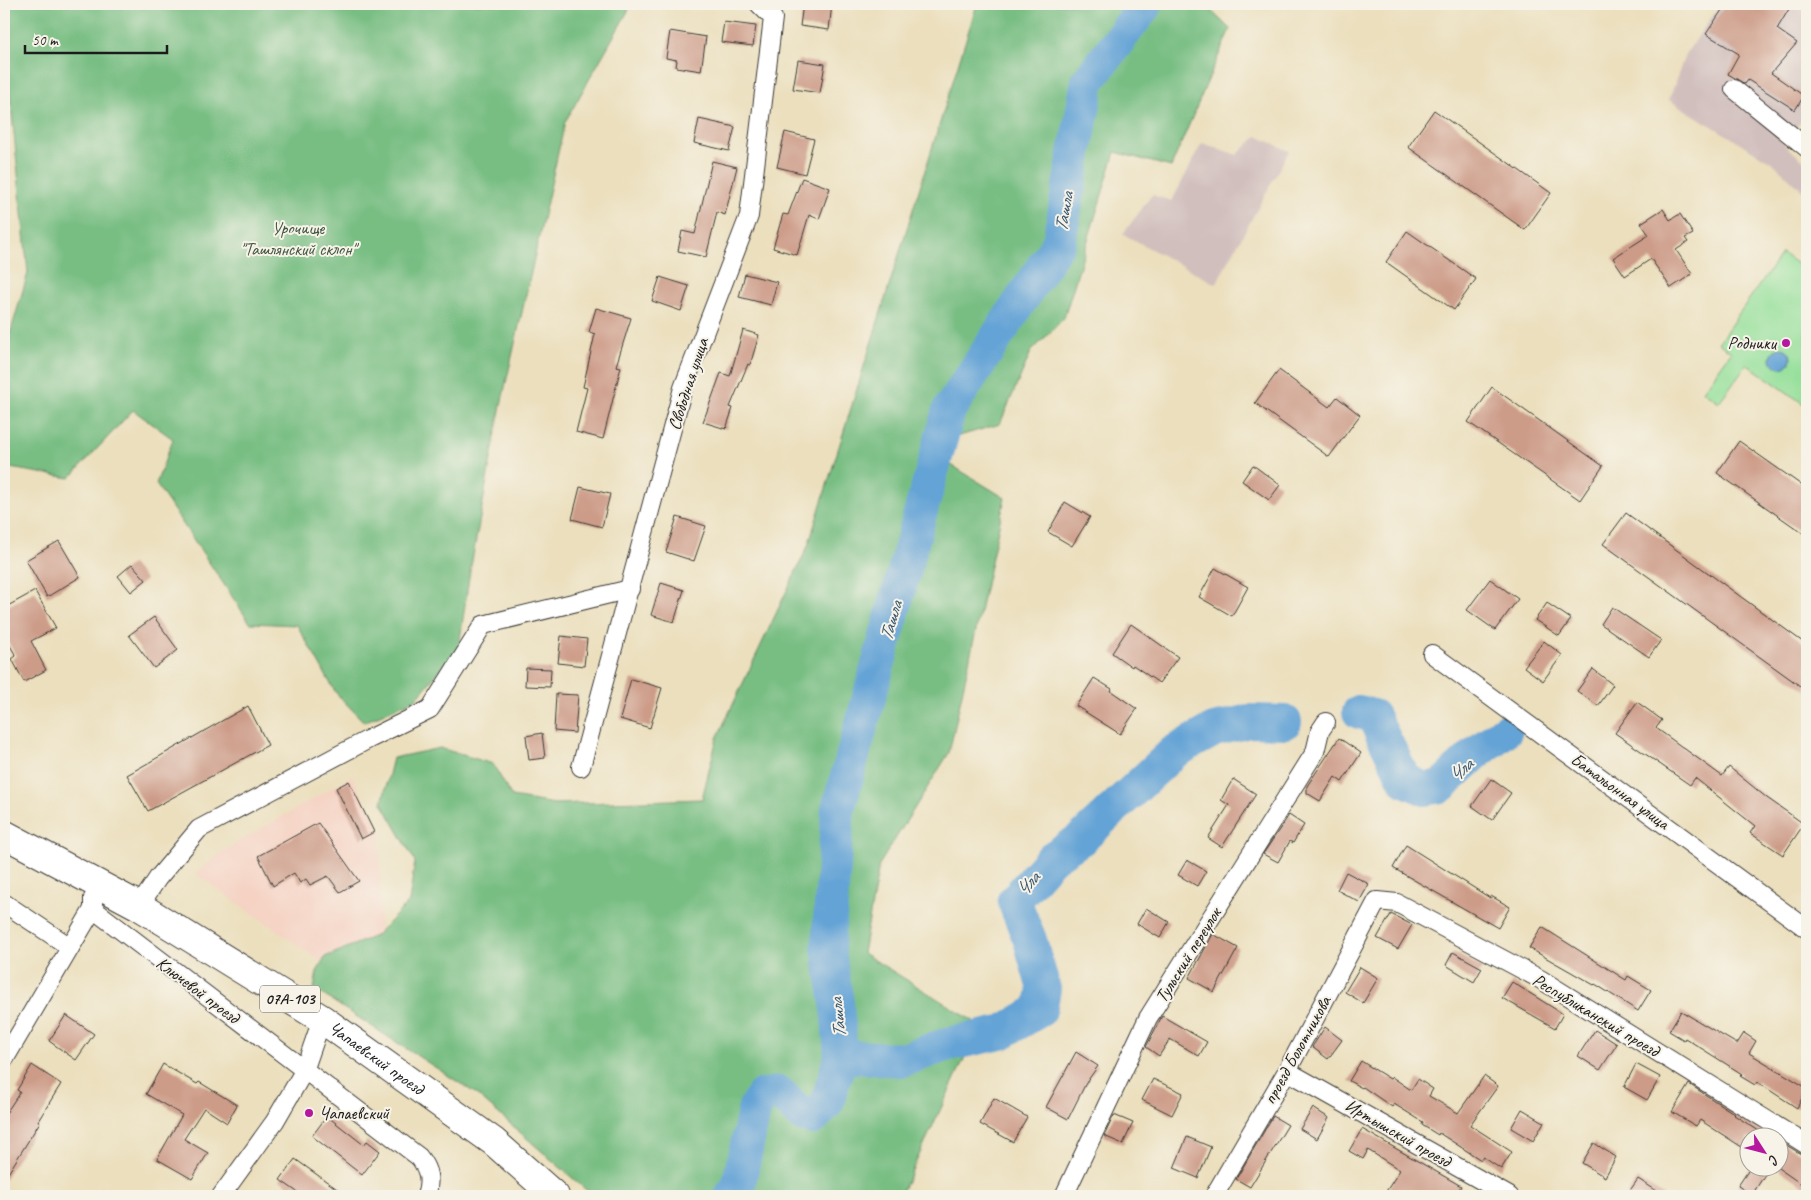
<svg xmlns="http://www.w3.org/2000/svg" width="1811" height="1200" viewBox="0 0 1811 1200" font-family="Caveat,sans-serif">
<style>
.built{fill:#f5d2c3}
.industrial{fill:#d1bfbd}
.green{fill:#96e09b;stroke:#597e5c}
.forest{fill:#78be83;stroke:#4a6d50}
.water{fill:#64a3d6;stroke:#406079}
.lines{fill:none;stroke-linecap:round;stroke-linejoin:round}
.river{stroke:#64a3d6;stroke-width:34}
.building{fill:#cd9c89}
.street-casing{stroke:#3b3934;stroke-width:20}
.primary-casing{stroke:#3b3934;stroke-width:30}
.street{stroke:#fff;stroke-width:18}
.primary{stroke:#fff;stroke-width:28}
.poi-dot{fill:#b5179e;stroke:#f7f3e8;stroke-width:2}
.labels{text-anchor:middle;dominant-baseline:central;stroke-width:4;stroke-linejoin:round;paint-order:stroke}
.shield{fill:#f7f3e8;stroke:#5e5c59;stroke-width:1}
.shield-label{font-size:16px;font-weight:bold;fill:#1c1c1c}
.park-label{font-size:18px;fill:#415742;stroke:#f7f3e8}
.poi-label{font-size:18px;fill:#1c1c1c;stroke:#f7f3e8;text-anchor:end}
.street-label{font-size:18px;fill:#1c1c1c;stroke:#f7f3e8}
.water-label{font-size:19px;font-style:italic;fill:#3c5970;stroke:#f7f3e8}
</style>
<rect width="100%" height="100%" fill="#f7f3e8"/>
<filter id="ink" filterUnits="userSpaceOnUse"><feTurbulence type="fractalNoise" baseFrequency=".02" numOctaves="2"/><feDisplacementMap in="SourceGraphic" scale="10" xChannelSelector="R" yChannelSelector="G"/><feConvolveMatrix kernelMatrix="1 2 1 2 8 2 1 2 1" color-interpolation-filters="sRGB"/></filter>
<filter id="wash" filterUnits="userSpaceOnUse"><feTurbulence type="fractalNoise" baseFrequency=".0096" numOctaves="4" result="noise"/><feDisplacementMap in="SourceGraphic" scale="20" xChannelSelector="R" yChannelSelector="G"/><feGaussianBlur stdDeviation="1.12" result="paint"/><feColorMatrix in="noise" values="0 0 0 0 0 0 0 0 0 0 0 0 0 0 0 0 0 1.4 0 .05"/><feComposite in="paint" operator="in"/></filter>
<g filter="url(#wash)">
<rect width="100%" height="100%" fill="#ebdfbd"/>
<!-- built -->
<polygon class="built" points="352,776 380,831 380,938 326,965 196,874 220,853"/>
<!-- industrial -->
<g class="industrial">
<polygon points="1721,4 1807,4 1807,112 1784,145 1807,163 1807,195 1773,163 1669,100 1685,55"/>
<polygon points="1257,136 1289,151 1216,284 1123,234 1152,195 1172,201 1202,143 1237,155"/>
</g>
<!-- green -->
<polygon class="green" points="1782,253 1807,271 1807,402 1805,405 1747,364 1719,402 1703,391 1731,352 1718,343"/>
<!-- forest -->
<g class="forest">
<polygon points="4,4 632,4 565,122 501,405 469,577 459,647 416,699 364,722 336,693 297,625 250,623 156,484 173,439 133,410 70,478 4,467 4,332 10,334 28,273 6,55 4,46"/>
<polygon points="977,4 1204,4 1230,29 1171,167 1115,152 1064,318 1031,352 1000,424 922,447 1005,498 949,753 879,865 863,953 980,1025 900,1196 593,1196 475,1093 314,989 317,972 325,957 375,936 409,902 415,861 382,803 393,758 440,748 493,764 512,797 554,804 702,799 717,738 808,546"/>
</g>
<!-- water -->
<circle class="water" cx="1781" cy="358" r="10"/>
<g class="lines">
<!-- river -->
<g class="river">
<polyline points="1359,712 1373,716 1405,780 1425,789 1441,786 1474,755 1506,730"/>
<polyline points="841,1056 903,1060 948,1044 1001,1033 1040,1010 1044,989 1030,940 1014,901 1052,858 1081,839 1174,752 1214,730 1249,721 1285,722"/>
<polyline points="731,1196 738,1187 755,1107 763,1095 779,1093 802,1115 813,1118 827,1103 841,1056 837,1003 828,946 838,809 949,410 1059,242 1088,81 1146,4"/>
</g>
</g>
<g id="blocks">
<!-- building -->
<g class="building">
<polygon points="803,4 832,4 829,30 800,26"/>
<polygon points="1726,4 1792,4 1777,29 1797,43 1771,73 1804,96 1795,110 1748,80 1745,84 1728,74 1739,54 1706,34"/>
<polygon points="724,22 756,26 753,46 721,42"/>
<polygon points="670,31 706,37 701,71 676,67 677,60 666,58"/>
<polygon points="798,60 825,64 820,93 793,89"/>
<polygon points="1434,110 1551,193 1525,230 1408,147"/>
<polygon points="699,119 735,127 729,151 694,143"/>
<polygon points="785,132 814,139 805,174 777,167"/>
<polygon points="712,161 737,167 725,215 717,212 706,257 678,251 682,231 695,234"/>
<polygon points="802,178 830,188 819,219 809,215 797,255 773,248 783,214 788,215"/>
<polygon points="1663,209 1670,220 1680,214 1693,234 1685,238 1688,242 1676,250 1692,274 1671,288 1651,259 1625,276 1613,258 1649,235 1641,223"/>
<polygon points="1407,231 1476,279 1454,310 1386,262"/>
<polygon points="745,274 777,282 771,305 739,297"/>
<polygon points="660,277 689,286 681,311 652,301"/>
<polygon points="596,308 631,318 616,366 621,367 603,439 576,432 587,388 583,387 595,334 589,332"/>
<polygon points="743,330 759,335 750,365 748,364 730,407 733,408 726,429 703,422 721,373 730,376"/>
<polygon points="1279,370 1329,407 1337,397 1360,415 1329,457 1255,403"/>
<polygon points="1492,387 1603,466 1580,500 1468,422"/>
<polygon points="1739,441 1807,489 1807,536 1717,473"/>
<polygon points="1253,465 1280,485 1269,500 1242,481"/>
<polygon points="580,487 610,494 602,527 572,519"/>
<polygon points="1065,502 1090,517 1072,546 1048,532"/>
<polygon points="1626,513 1807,645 1807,691 1603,544"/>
<polygon points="677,517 706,526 694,561 666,552"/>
<polygon points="59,541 80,577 47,597 26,560"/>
<polygon points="132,564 146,580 131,592 118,576"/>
<polygon points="1215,568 1248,587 1232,616 1199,597"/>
<polygon points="1490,579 1518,599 1495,630 1467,610"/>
<polygon points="661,583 684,590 674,622 651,615"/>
<polygon points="35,591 56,628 31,641 46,670 24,682 12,659 16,656 4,635 4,608"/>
<polygon points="1547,603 1571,619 1559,636 1535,620"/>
<polygon points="1612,607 1661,640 1649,657 1601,624"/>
<polygon points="154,617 178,650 154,668 129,635"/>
<polygon points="1131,624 1178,657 1159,683 1133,665 1132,667 1112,653"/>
<polygon points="561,636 587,639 584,666 558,663"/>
<polygon points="1544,641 1562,655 1543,681 1524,667"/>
<polygon points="526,668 551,669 550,687 525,686"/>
<polygon points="1593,669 1613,685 1598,706 1577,691"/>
<polygon points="1094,678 1112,689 1111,691 1137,709 1120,734 1076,706"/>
<polygon points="631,679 662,688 650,728 620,719"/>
<polygon points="556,694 578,695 575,733 554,731"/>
<polygon points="1637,702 1662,720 1656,728 1722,776 1729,767 1767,798 1804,824 1783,855 1750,833 1755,826 1695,778 1690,785 1615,733"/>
<polygon points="248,706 268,745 148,811 127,775"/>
<polygon points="542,733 545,758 529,760 526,736"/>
<polygon points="1339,738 1361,753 1342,782 1335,777 1320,801 1307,793 1307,786"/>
<polygon points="1233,779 1256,794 1222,847 1208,838 1229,805 1221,800"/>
<polygon points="1491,779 1511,793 1492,820 1472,806"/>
<polygon points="349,781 374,832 361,839 336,788"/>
<polygon points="1289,815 1304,825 1293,843 1290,841 1278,862 1263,854"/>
<polygon points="318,823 359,881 340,892 328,876 310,885 306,879 300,883 294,873 273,886 258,856"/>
<polygon points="1406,845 1490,898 1491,896 1510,907 1498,928 1393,868"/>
<polygon points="1187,860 1206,871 1197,886 1178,875"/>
<polygon points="1346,872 1369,884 1359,902 1337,890"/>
<polygon points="1146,908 1169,922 1160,938 1137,924"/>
<polygon points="1391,914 1412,925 1398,949 1377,938"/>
<polygon points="1542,927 1626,980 1628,976 1651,990 1638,1011 1595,984 1594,985 1529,948"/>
<polygon points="1213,934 1238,948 1214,992 1189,978"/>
<polygon points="1453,952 1482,968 1474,982 1446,965"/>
<polygon points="1360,967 1378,978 1363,1003 1345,992"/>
<polygon points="1512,982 1563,1014 1555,1028 1502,998"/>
<polygon points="1681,1011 1737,1044 1744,1033 1756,1041 1749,1053 1807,1088 1797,1108 1757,1082 1755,1085 1740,1076 1742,1074 1685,1038 1684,1040 1669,1031"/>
<polygon points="66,1015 94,1034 76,1060 49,1041"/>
<polygon points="1162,1016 1207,1042 1199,1056 1170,1039 1159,1056 1146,1047"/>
<polygon points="1325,1027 1342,1040 1328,1059 1312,1047"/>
<polygon points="1595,1030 1617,1044 1600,1070 1578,1056"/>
<polygon points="1076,1052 1098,1066 1086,1083 1068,1119 1046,1107"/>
<polygon points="1361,1061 1390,1079 1392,1077 1411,1090 1418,1079 1433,1089 1429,1096 1458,1113 1484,1076 1498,1086 1470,1125 1512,1152 1501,1169 1483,1157 1481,1160 1439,1133 1438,1135 1422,1125 1423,1122 1394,1104 1392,1107 1363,1087 1362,1088 1349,1081"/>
<polygon points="163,1064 197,1084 199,1082 237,1105 227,1123 204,1108 184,1139 208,1153 192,1179 157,1159 182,1115 146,1094"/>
<polygon points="1636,1064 1660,1077 1647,1100 1624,1087"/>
<polygon points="32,1065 61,1084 38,1121 40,1122 4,1180 4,1116 20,1092 17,1090"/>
<polygon points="1153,1079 1183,1093 1172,1115 1142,1100"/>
<polygon points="1689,1084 1735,1114 1734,1115 1770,1138 1748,1138 1748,1151 1700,1120 1696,1126 1672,1112"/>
<polygon points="994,1098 1027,1117 1013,1142 980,1124"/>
<polygon points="1313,1108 1329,1118 1317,1139 1300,1129"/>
<polygon points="1522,1109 1544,1122 1533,1141 1511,1128"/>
<polygon points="1114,1115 1133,1123 1123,1144 1104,1136"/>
<polygon points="327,1116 364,1145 367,1141 380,1151 362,1175 312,1136"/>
<polygon points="1273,1116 1288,1125 1250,1187 1236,1179"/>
<polygon points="1362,1129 1461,1186 1455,1196 1383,1196 1400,1170 1368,1150 1363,1159 1349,1151"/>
<polygon points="1187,1137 1211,1147 1198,1178 1174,1168"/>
<polygon points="1778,1140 1801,1154 1807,1156 1807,1188 1778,1168"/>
<polygon points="1594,1143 1616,1157 1605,1177 1582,1163"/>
<polygon points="295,1159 347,1196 303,1196 280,1180"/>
<polygon points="1750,1168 1769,1168 1752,1195 1738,1186"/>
<polygon points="1638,1179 1665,1196 1626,1196"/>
</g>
</g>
</g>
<g filter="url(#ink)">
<use href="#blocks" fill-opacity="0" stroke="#3b3934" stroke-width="1"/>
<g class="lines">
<defs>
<g id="street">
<polyline points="1734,89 1807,148"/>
<polyline points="1432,654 1807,929"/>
<polyline points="581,767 683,388 749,216 773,18 759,4"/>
<polyline points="4,903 70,947"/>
<polyline points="139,906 158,878 199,829 369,739 430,709 483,625 630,589"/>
<path d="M93,909L419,1157C429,1170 431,1181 426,1196"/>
<polyline points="4,1060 93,909 93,898"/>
<polyline points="1287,1071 1509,1196"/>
<polyline points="221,1196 275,1121 304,1071 322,1019"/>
<polyline points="1064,1196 1148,1018 1315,752 1320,731 1326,722"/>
<polyline points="1214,1196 1287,1071 1377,901 1397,903 1540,979 1807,1145"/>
</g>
<g id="primary">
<path id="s1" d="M4,834L139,906L322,1019L494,1142L555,1196"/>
</g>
</defs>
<!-- street casing -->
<use href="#street" class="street-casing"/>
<!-- primary casing -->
<use href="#primary" class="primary-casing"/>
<!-- street -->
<use href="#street" class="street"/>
<!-- primary -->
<use href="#primary" class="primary"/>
</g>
</g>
<!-- markers -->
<g class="poi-dot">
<circle cx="1786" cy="343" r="5"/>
<circle cx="309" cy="1113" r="5"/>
</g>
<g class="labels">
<!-- shield labels -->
<rect class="shield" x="260" y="985.5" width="60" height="27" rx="4"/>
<g class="shield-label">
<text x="290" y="999">07А-103</text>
</g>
<!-- park labels -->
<g class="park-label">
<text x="298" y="228">Урочище<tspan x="298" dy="21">"Ташлянский склон"</tspan></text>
</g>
<!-- poi labels -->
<g class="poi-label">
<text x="1776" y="343">Родники</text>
<text x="319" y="1113" text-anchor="start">Чапаевский</text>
</g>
<!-- street labels -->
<g class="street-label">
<text transform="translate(688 384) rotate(-72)">Свободная улица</text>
<text transform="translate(1620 791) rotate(36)">Батальонная улица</text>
<text transform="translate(1188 955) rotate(-58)">Тульский переулок</text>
<text transform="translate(198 990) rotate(37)">Ключевой проезд</text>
<text transform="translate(1596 1015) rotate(31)">Республиканский проезд</text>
<text transform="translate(1297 1050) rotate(-61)">проезд Болотникова</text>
<text stroke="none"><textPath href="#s1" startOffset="435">Чапаевский проезд</textPath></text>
<text transform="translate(1398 1133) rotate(30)">Иртышский проезд</text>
</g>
<!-- water labels -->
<g class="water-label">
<text transform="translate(1064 212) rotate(-80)">Ташла</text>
<text transform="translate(891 621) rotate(-74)">Ташла</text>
<text transform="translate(1461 770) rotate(-41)">Чла</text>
<text transform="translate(1028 884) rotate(-49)">Чла</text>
<text transform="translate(838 1018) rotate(-96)">Ташла</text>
</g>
</g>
<!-- margin -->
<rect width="1811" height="1200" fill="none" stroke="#f7f3e8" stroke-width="20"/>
<!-- north arrow -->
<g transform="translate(1764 1152) rotate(126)"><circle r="24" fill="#f7f3e8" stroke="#9f9d96"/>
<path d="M0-4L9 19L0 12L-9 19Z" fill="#b5179e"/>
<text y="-8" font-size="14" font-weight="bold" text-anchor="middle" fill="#1c1c1c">С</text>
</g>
<!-- scale -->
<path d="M25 45v8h142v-8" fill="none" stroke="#1c1c1c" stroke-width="2.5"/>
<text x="32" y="45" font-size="15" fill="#1c1c1c" stroke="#f7f3e8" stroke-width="4" paint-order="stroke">50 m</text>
</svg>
